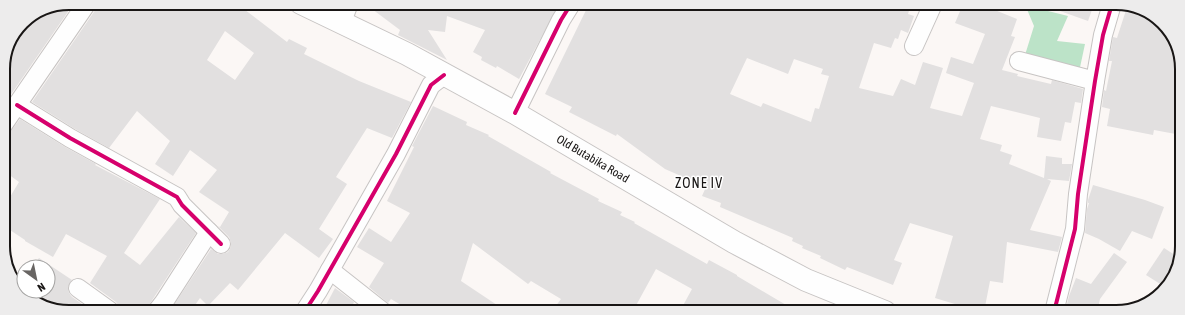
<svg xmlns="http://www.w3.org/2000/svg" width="1185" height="315" viewBox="0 0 1185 315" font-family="'Asap Condensed',sans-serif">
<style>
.forest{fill:#bce3c8}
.building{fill:#e2e0e0;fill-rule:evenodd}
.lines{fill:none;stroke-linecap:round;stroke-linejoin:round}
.minor-casing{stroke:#c7c4c3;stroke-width:20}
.secondary-casing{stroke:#c7c4c3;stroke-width:24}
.minor{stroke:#fefefe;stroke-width:18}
.secondary{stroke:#fefefe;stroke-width:22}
.cycleway-casing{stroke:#fff;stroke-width:6}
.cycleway{stroke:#d6006c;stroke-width:4}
.labels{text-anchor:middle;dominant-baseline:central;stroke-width:3;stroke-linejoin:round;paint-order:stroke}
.street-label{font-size:12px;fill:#191615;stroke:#fff}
.quarter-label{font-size:14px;letter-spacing:1px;fill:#191615;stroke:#fff}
.rim{fill:none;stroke:#191615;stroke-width:2}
</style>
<rect width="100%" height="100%" fill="#fbf7f5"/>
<!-- forest -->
<polygon class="forest" points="1043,4 1049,4 1048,11 1068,16 1057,41 1085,44 1079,72 1025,55 1034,26 1026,7 1039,8"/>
<!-- building -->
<g class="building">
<polygon points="69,3 74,3 3,106 3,65 22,22"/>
<path d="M97,3H236L287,42L289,39L307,48L304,54L359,81L411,102L392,138L367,128L336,177L347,184L319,229L333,239L319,258L285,233L238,290L230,283L208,306L200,298L191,311H170L211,249L218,254H223L228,252L231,247V242L229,237L218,226L220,227L229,212L199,192L217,170L190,150L173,176L155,164L170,141L137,111L109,148L75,129L32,102L96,9ZM225,31L254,53L235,80L207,60Z"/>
<polygon points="364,3 403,3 559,4 519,79 497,66 496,68 481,60 482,57 473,52 485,30 447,16 445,32 428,30 447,60 398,35 400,30"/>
<path d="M589,4H911L908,14L914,16L908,33L901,30L898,39L895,38L891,48L874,43L859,88L893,96L901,79L915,85L923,62L943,68L930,108L962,116L974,83L946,73L951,57L973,64L985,34L955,23L963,4H980L1017,19L1011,36L1015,37L1002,70L1018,74L1017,76L1051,84L1052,80L1083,89L1081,103L1075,102L1071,123L1065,122L1061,141L1037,137L1040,118L991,106L980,139L1002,145L1000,151L1012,155L1009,164L1044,178L1046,156L1062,158V164H1072L1069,181L1047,179L1051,181L1030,230L1062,237L1058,252L1007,242L1003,283L990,281L984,312H982L968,309V308L935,298L953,236L910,223L894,260L902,263L893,285L847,267L845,270L820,258L821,256L802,248L803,246L792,241L793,238L720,207L721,203L702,196L706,187L665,169L617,134L616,136L569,112L572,107L545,94ZM747,58L788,74L794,59L823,69L821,74L829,76L819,109L815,108L811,122L763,103L761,107L730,94Z"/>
<polygon points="1046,4 1094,4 1088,21 1046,6"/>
<polygon points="1128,4 1162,22 1181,56 1181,135 1154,130 1153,135 1107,126 1110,109 1102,107 1104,90 1106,91 1112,61 1109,61 1113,37 1117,38"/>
<polygon points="433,106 467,122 466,125 489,135 488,136 551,172 550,173 599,199 598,201 622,212 620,215 635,222 634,223 707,264 709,260 737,275 737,276 798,312 680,311 692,289 656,269 633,311 552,311 561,299 531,281 528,284 473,243 461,281 506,311 411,311 391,299 388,303 369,287 384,263 357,247 369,228 391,242 410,213 387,201 414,147 412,146"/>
<polygon points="20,119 65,147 96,164 95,165 160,199 124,253 140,265 179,217 196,233 147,308 140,304 136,311 120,311 119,306 116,302 90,283 107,256 66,234 53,257 25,241 25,240 4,226 4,207 19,182 4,171 4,135 8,134 11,131"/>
<polygon points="1093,185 1145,200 1164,207 1152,239 1132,231 1120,251 1099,239 1085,233 1087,209 1089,203 1088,203 1088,200"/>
<polygon points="1164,248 1181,259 1165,287 1146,275"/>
<polygon points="1114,253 1127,262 1100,299 1097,312 1065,312 1069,296 1076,278 1091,284"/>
<polygon points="39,258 72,280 68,287 69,293 72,297 92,311 60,311 44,300 41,303 22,292 19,287 24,279 24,291 48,291 48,267 32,267"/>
<polygon points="335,288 354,302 350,311 323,311"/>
</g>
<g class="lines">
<defs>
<g id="minor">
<polyline points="342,22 349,3"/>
<polyline points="914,46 933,4"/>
<polyline points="1019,61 1095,81"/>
<polyline points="17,105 70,138 177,197 182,205 221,244"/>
<polyline points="515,113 561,20 571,4"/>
<polyline points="3,125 87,3"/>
<polyline points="330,270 382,311"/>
<polyline points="78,288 110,311"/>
<polyline points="157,311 164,302 209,232"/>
<polyline points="305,311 318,291 396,154 431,85 444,75"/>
<polyline points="1054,312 1075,229 1078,194 1095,81 1103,35 1112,4"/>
</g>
<g id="secondary">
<path id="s1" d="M301,3L407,54L515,113L734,242L806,280L885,312"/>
</g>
</defs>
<!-- minor casing -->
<use href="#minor" class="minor-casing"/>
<!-- secondary casing -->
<use href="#secondary" class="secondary-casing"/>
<!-- minor -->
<use href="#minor" class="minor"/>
<!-- secondary -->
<use href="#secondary" class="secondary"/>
<defs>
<g id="cycleway">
<polyline points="17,105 70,138 177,197 182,205 221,244"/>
<polyline points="515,113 561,20 571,4"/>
<polyline points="305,311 318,291 396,154 431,85 444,75"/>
<polyline points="1054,312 1075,229 1078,194 1095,81 1103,35 1112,4"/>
</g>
</defs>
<!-- cycleway casing -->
<use href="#cycleway" class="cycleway-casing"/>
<!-- cycleway -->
<use href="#cycleway" class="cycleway"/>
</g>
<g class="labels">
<!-- street labels -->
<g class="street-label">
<text stroke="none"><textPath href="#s1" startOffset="331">Old Butabika Road</textPath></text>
</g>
<!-- quarter labels -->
<g class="quarter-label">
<text x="699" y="183">ZONE IV</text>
</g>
</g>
<!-- crop -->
<path d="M0 0H1185V315H0ZM69 10H1116A59 59 0 0 1 1175 69V246A59 59 0 0 1 1116 305H69A59 59 0 0 1 10 246V69A59 59 0 0 1 69 10Z" fill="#edecec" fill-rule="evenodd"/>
<path class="rim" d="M69 10H1116A59 59 0 0 1 1175 69V246A59 59 0 0 1 1116 305H69A59 59 0 0 1 10 246V69A59 59 0 0 1 69 10Z"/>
<!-- north arrow -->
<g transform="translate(36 279) rotate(147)"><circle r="19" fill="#ffffff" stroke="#a3a2a1"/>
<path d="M0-3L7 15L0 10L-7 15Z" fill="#686563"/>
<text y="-6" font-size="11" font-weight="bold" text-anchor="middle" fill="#191615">N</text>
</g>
</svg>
